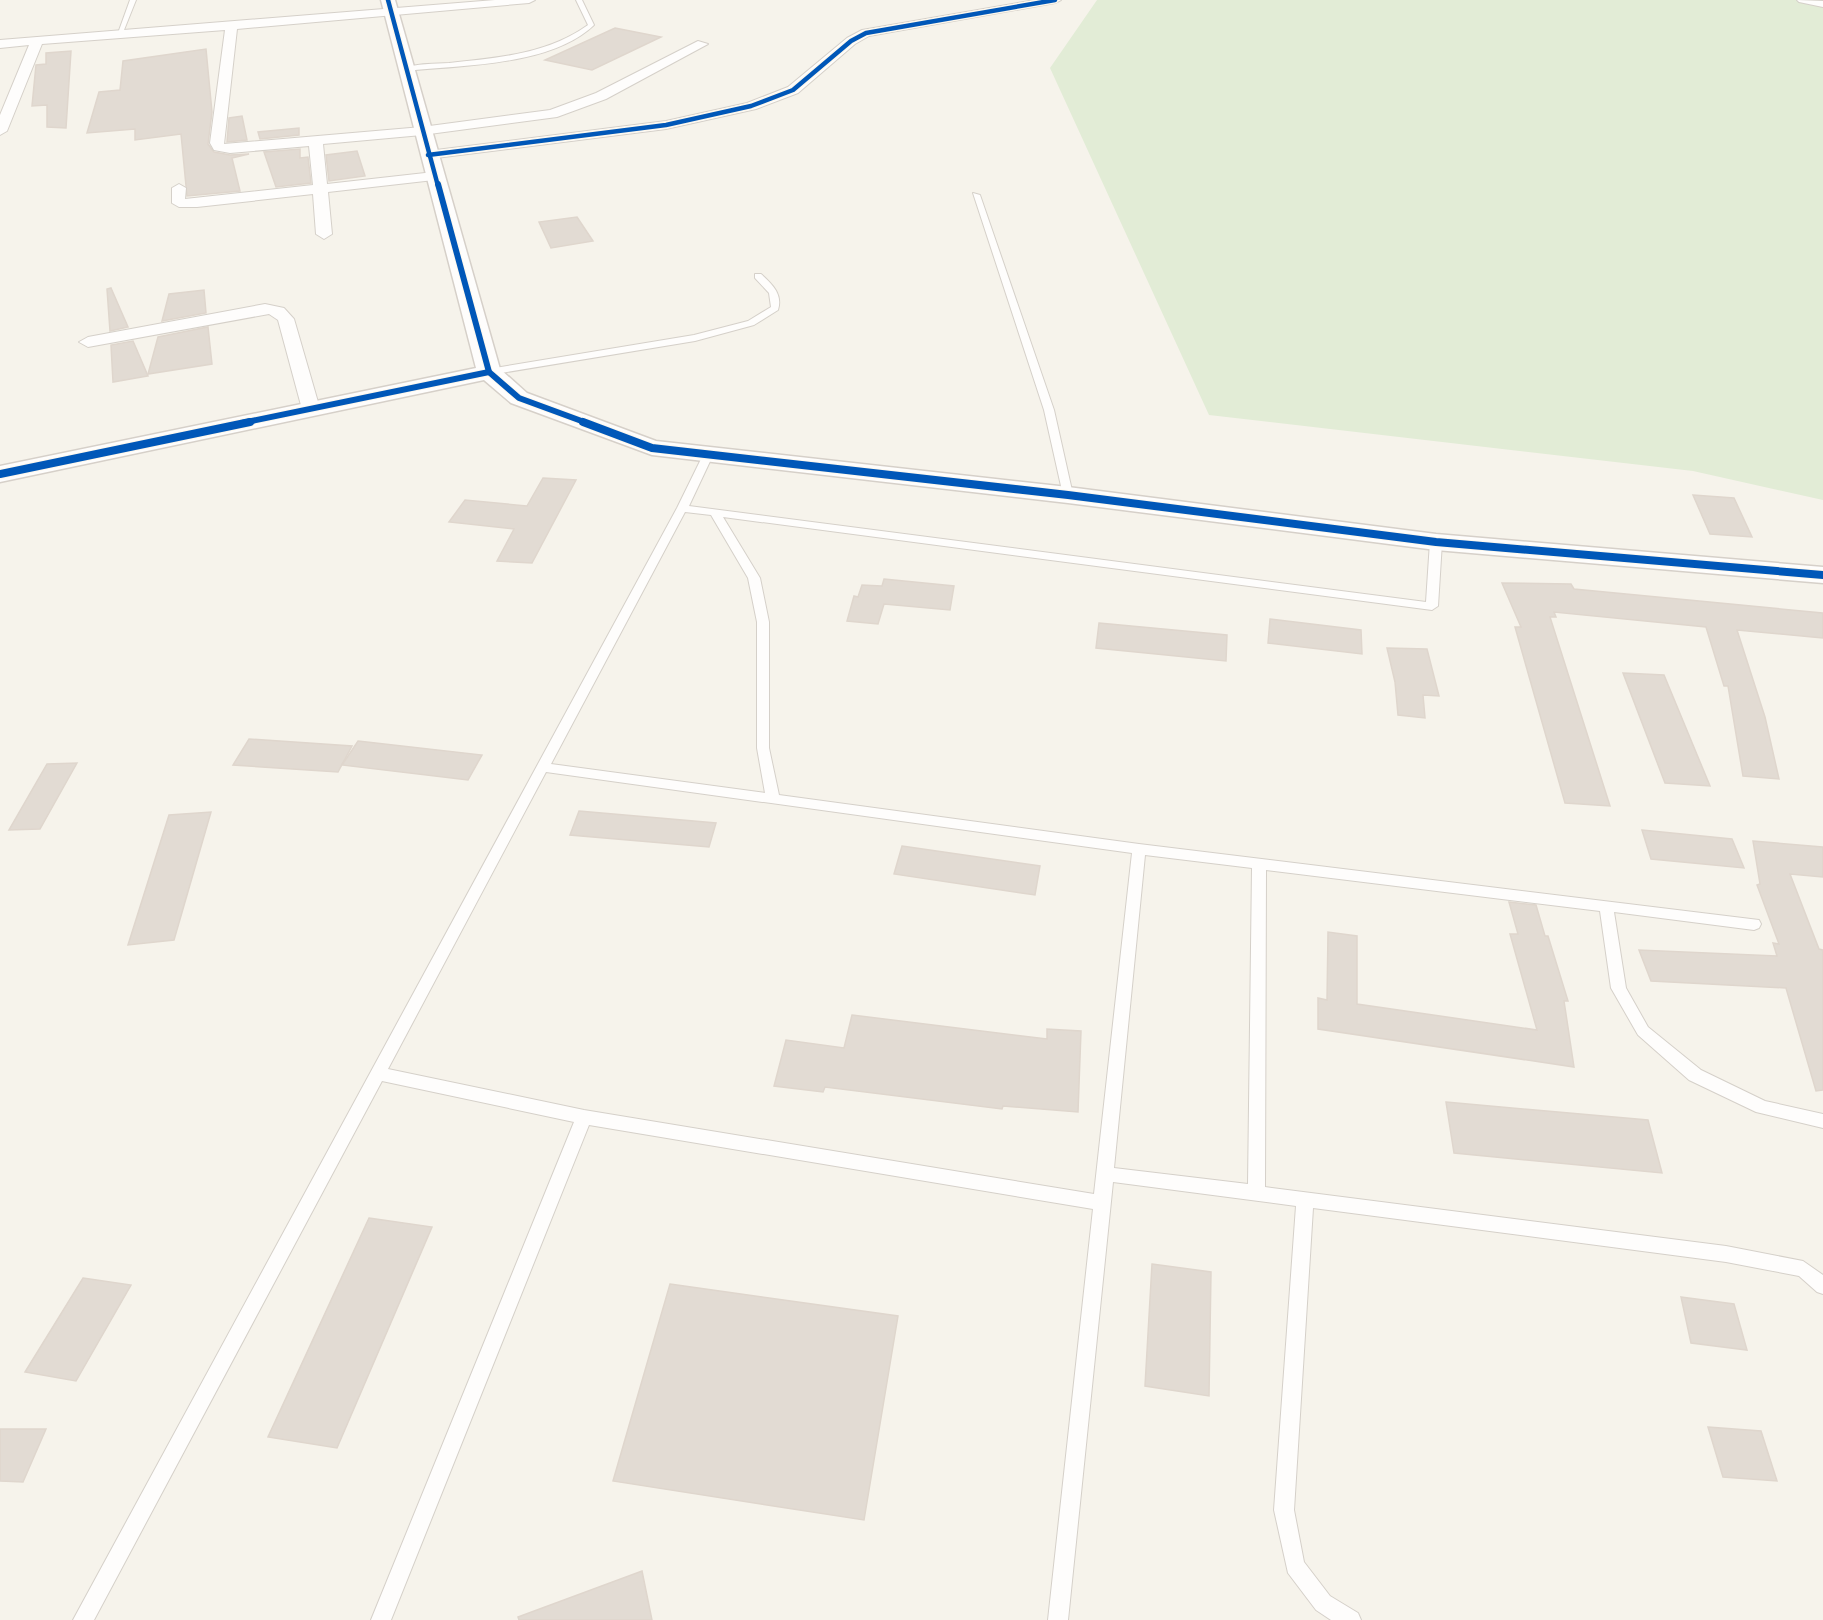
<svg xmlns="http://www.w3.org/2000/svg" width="1823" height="1620" font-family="Overpass,sans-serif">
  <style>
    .green { fill: #e2ecd6 }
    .building { fill: #e2dbd3; stroke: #dfd6cd; stroke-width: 1.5 }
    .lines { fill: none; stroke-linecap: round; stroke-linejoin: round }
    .lane-casing { stroke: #d5d0c9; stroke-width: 2 }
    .street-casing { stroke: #d5d0c9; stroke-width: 2 }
    .secondary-casing { stroke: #d6d0c9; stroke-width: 3 }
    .lane { fill: #fefdfc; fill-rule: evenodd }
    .street { fill: #fefdfc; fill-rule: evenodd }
    .secondary { fill: #fefdfc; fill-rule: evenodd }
    .cycleway-far2-casing { stroke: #fef8ec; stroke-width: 7 }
    .cycleway-far1-casing { stroke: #fef8ec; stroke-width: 8 }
    .cycleway-casing { stroke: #fef8ec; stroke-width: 10 }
    .cycleway-far2 { stroke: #0057b8; stroke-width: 4.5 }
    .cycleway-far1 { stroke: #0057b8; stroke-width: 6 }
    .cycleway { stroke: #0057b8; stroke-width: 8 }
  </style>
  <rect width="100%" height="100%" fill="#f6f3eb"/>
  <path class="green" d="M1097,0H1823V500L1693,471L1209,415L1050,68Z"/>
  <g class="building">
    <path d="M615,28L661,37L592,70L545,60Z"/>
    <path d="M206,49L212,112L208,144L214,152L230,155L249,154L232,158L240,191L187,196L181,134L135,140V129L87,133L99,92L120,90L123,61Z"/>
    <path d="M71,51L66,128L47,127V105L32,106L36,65L46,64V53Z"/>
    <path d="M242,116L247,140L227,142L229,118Z"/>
    <path d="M299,128V135L260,139L258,132Z"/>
    <path d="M300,149V158L308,157L311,183L276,187L264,152Z"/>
    <path d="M357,151L365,176L329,181L326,155Z"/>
    <path d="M577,217L593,241L551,248L539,222Z"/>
    <path d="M111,288L128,327L110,331L107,289Z"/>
    <path d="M204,290L206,313L162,321L169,294Z"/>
    <path d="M208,327L212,364L148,374L158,337Z"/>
    <path d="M133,341L148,376L113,382L111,345Z"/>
    <path d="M543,478L576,480L532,563L497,561L514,529L449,522L465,500L527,506Z"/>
    <path d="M1693,495L1734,498L1752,537L1710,534Z"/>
    <path d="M884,579L954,586L950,610L884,604L878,624L847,621L854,596L858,597L862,585L882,586Z"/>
    <path d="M1502,583L1571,584L1574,589L1823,613V638L1737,630L1765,717L1779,779L1743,776L1728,686H1724L1706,627L1554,612L1556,617H1550L1610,806L1565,803L1515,627H1521Z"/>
    <path d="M1270,619L1361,630L1362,654L1268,643Z"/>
    <path d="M1099,623L1227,635L1226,661L1096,648Z"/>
    <path d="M1387,648L1427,649L1439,696L1423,695L1425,718L1398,715L1395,682Z"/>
    <path d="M1623,673L1664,675L1710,786L1665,783Z"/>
    <path d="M249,739L352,746L338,772L233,765Z"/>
    <path d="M358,741L482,755L468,780L342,765Z"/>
    <path d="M77,763L40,829L9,830L47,764Z"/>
    <path d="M579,811L716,823L709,847L570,835Z"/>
    <path d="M211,812L174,940L128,945L169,815Z"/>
    <path d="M1642,830L1732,839L1744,868L1651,859Z"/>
    <path d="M1753,841L1823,847V877L1790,874L1819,949L1823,950V1090L1816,1091L1786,988L1651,981L1639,950L1777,956L1773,943L1779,944L1757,885L1760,884Z"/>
    <path d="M902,846L1040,866L1035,895L894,874Z"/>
    <path d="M1509,902L1536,905L1545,936H1548L1568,1001H1564L1574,1067L1318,1029V998L1327,1000L1328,932L1357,936V1004L1537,1030L1510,934H1518Z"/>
    <path d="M852,1015L1047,1039V1029L1081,1031L1078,1112L1003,1106L1002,1109L825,1087L823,1092L774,1086L786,1040L844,1048Z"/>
    <path d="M1446,1102L1648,1120L1662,1173L1454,1153Z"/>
    <path d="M369,1218L432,1227L337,1448L268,1437Z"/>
    <path d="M1152,1264L1211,1272L1209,1396L1145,1386Z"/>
    <path d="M83,1278L131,1285L76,1381L25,1372Z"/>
    <path d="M670,1284L898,1316L864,1520L613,1481Z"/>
    <path d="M1681,1297L1734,1304L1747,1350L1691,1343Z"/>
    <path d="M1708,1427L1761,1431L1777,1481L1723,1477Z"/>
    <path d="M0,1429H46L23,1482L0,1481Z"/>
    <path d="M642,1571L652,1620H519L518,1617Z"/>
  </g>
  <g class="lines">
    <defs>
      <g id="lane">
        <path d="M130,0H136L122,35L117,36Z"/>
        <path d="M576,0H582L594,25C551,66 463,65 406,71L403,69C415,63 435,64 449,63C497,58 548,54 588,25Z"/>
        <path d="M973,193L980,195L1054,410L1073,495L1072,497H1064L1063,495L1044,410Z"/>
        <path d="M755,274H761C772,284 783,294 778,310L754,325L695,341L489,375L484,372L489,369L694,335L748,321L771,307L769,293L755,278Z"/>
        <path d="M708,452L713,455L689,506L1426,602L1430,542L1432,540H1440L1442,542L1438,606L1432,610L723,517L760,578L769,622V748L779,795L1139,844L1759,920L1761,924L1759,928L1754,930L1614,912L1626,988L1648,1027L1701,1070L1765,1101L1823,1114V1128L1756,1112L1689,1080L1638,1035L1611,988L1600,911L1266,870L1265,1187L1726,1246L1803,1261L1823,1275V1294L1817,1292L1799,1276L1726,1262L1313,1208L1294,1510L1304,1562L1330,1596L1358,1613L1361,1620H1331L1316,1610L1288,1573L1274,1510L1296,1206L1113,1182L1068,1620H1048L1093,1209L589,1125L391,1620H371L574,1122L382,1081L94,1620H73L677,508L703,455ZM685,512L711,515L748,578L757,622V748L765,793L551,764ZM546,772L1132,853L1094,1194L584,1110L388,1069ZM1145,855L1252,868L1248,1184L1114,1168Z"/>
      </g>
      <g id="street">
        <path d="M495,0H535L529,3L237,29L224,144L422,127L550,110L596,93L698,41L708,44L606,99L557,117L422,135L323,144L327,184L434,172L441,176L434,180L328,192L332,234L324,239L316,234L313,194L197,207H179L172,203V188L179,184L186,188L185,199L313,185L309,146L230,153L214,150L210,143L225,30L42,44L7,131L0,135V115L29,45L0,48V40Z"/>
        <path d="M1035,0H1061L1055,3L869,36L855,44L798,93L756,109L666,129L428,159L421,155L428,151L666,121L747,103L788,87L847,38L862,30Z"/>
        <path d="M1797,0L1823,1V7L1799,2Z"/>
        <path d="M265,304L284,308L294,319L320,409L318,413H304L302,409L278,320L269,314L88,347L79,342L88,337Z"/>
      </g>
      <path id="secondary" d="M381,0H395L500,369L527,393L656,441L1068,487L1436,534L1823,567V583L1436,550L1068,503L652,455L511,403L484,380L0,482V466L476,368Z"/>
    </defs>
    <use href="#lane" class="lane-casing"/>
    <use href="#street" class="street-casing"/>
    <use href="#secondary" class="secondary-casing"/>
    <use href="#lane" class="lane"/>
    <use href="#street" class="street"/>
    <use href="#secondary" class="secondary"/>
    <defs>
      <g id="cycleway-far2">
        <path d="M388,0L438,186"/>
        <path d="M428,155L666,125L751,106L793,90L851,41L866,33L1055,0"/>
      </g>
      <g id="cycleway-far1">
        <path d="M438,184L489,372L519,398L587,423"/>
        <path d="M242,423L489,372"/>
      </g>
      <g id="cycleway">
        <path d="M583,422L652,448L1068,495L1436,542L1823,575"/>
        <path d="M0,474L250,422"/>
      </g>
    </defs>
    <use href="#cycleway-far2" class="cycleway-far2-casing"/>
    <use href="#cycleway-far1" class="cycleway-far1-casing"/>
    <use href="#cycleway" class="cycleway-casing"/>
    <use href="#cycleway-far2" class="cycleway-far2"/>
    <use href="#cycleway-far1" class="cycleway-far1"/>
    <use href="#cycleway" class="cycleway"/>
  </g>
</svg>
